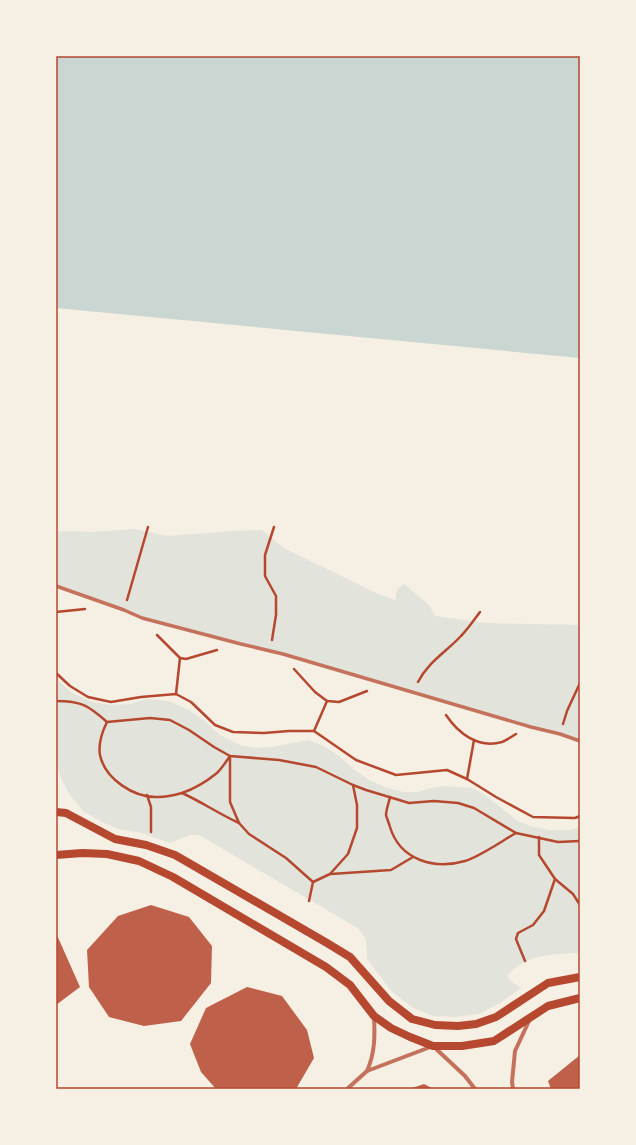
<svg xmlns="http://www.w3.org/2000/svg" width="636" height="1145" font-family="'Alegreya Sans',sans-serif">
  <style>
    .green { fill: #e2e4dc }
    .water { fill: #c9d6d2 }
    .building { fill: #bf614a }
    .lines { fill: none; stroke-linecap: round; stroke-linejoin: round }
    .path { stroke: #b5482f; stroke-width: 2.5 }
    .pedestrian { stroke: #c5725c; stroke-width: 3.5 }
    .minor { stroke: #c5725c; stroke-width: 4 }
    .secondary { stroke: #b5482f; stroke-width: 8 }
    .neatline { fill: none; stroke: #b5482f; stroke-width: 1.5 }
  </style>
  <rect width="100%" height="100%" fill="#f6efe4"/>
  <g class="green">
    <path d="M134,529L168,536L230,531L262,530L284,548L376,593L395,600L397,589L404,584L429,605L435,616L487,623L580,625V741L283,654L142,618L56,586V531L94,532Z"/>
    <path d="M56,678L72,693L92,702L111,705L130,704L147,699L169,701L189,710L205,721L220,735L240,745L255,748L272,747L308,740L324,746L339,756L356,771L371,781L387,788L404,792H418L431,788L445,786L473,788L486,796L518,821L530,826L549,830H569L580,827V953C554,954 525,954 507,976L512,982L521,988L500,1003L479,1014L455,1017L433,1016L413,1008L392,992L367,959L366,939L359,929L199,835H190L170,843L142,833L118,829L100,821L83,811L69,794L60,776L56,763Z"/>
  </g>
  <path class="water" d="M56,56H580V358L56,308Z"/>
  <g class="building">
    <path d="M151,905L189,917L212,946L211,983L181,1021L144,1026L109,1017L89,987L87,950L118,916Z"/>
    <path d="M56,933L80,987L56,1005Z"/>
    <path d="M247,987L282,996L307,1030L314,1058L296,1089H216L201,1072L190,1044L206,1008Z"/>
    <path d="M580,1055V1089H551L548,1081Z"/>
    <path d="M424,1084L434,1089H409Z"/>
  </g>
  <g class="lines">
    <g class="path">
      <path d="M127,600L148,527"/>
      <path d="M56,612L85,609"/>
      <path d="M157,635L180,658L186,659L217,650"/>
      <path d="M272,640L276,615V596L265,576V555L274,527"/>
      <path d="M294,669L315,692L327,701L339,702L367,691"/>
      <path d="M56,673L70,686L88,697L111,702L141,697L176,694L191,702L215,725L233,732L264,733L289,731H314L356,760L396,775L447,770L467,779L496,797L533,817L575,818L580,816"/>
      <path d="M418,682C428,662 446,652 461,636C468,629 474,620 480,612"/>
      <path d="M176,694L180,658"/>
      <path d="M56,701C81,701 88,705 107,722L150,718L170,720L189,730L214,747L230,756L279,760L316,767L353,785L366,790L409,803L434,801L458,803L474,808L516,833L558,842L580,841"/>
      <path d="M446,715C458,733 478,749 502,742C507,740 511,737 516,734"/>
      <path d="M107,722C102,732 98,743 100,755C105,779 134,798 158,797C165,797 175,795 182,793C194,789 207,781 217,773C222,768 226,762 230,756"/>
      <path d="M563,724L567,711L580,683"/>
      <path d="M314,731L327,701"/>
      <path d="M230,756V802L239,823L249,834L286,858L313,882L330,874L348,854L357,828V805L353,785"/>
      <path d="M467,779L474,740"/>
      <path d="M182,793C202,802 219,814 239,823"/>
      <path d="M147,795L151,807V832"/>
      <path d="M390,797C389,802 386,810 386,815C387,819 389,823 390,827C400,860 434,870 465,861C479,857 502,841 516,833"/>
      <path d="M539,837V855L555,879L573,894L580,905"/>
      <path d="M331,874L391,870L413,857"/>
      <path d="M309,901L313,882"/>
      <path d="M525,961L516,939L518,933L533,925L544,911L555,879"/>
    </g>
    <path class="pedestrian" d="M56,586L124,610L142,618L241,644L283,654L531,727L560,734L580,741"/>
    <g class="minor">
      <path d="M367,1071C375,1053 375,1036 374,1017"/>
      <path d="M347,1089L367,1071L433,1046L465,1076L475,1089"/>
      <path d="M513,1089L512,1082L515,1051L529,1021"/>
    </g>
    <g class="secondary">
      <path d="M56,812L66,813L115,839L146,845L175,855L327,943L350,957L389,1001L412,1019L435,1025L458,1026L476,1024L496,1017L548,983L580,977"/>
      <path d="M56,855L82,853L107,854L139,861L173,877L326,967L350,985L374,1016L391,1028L410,1037L433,1046H462L494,1041L548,1006L580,998"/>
    </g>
  </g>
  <rect width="636" height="1145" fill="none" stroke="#f6efe4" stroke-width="114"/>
  <rect x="57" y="57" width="522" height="1031" class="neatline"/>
</svg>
